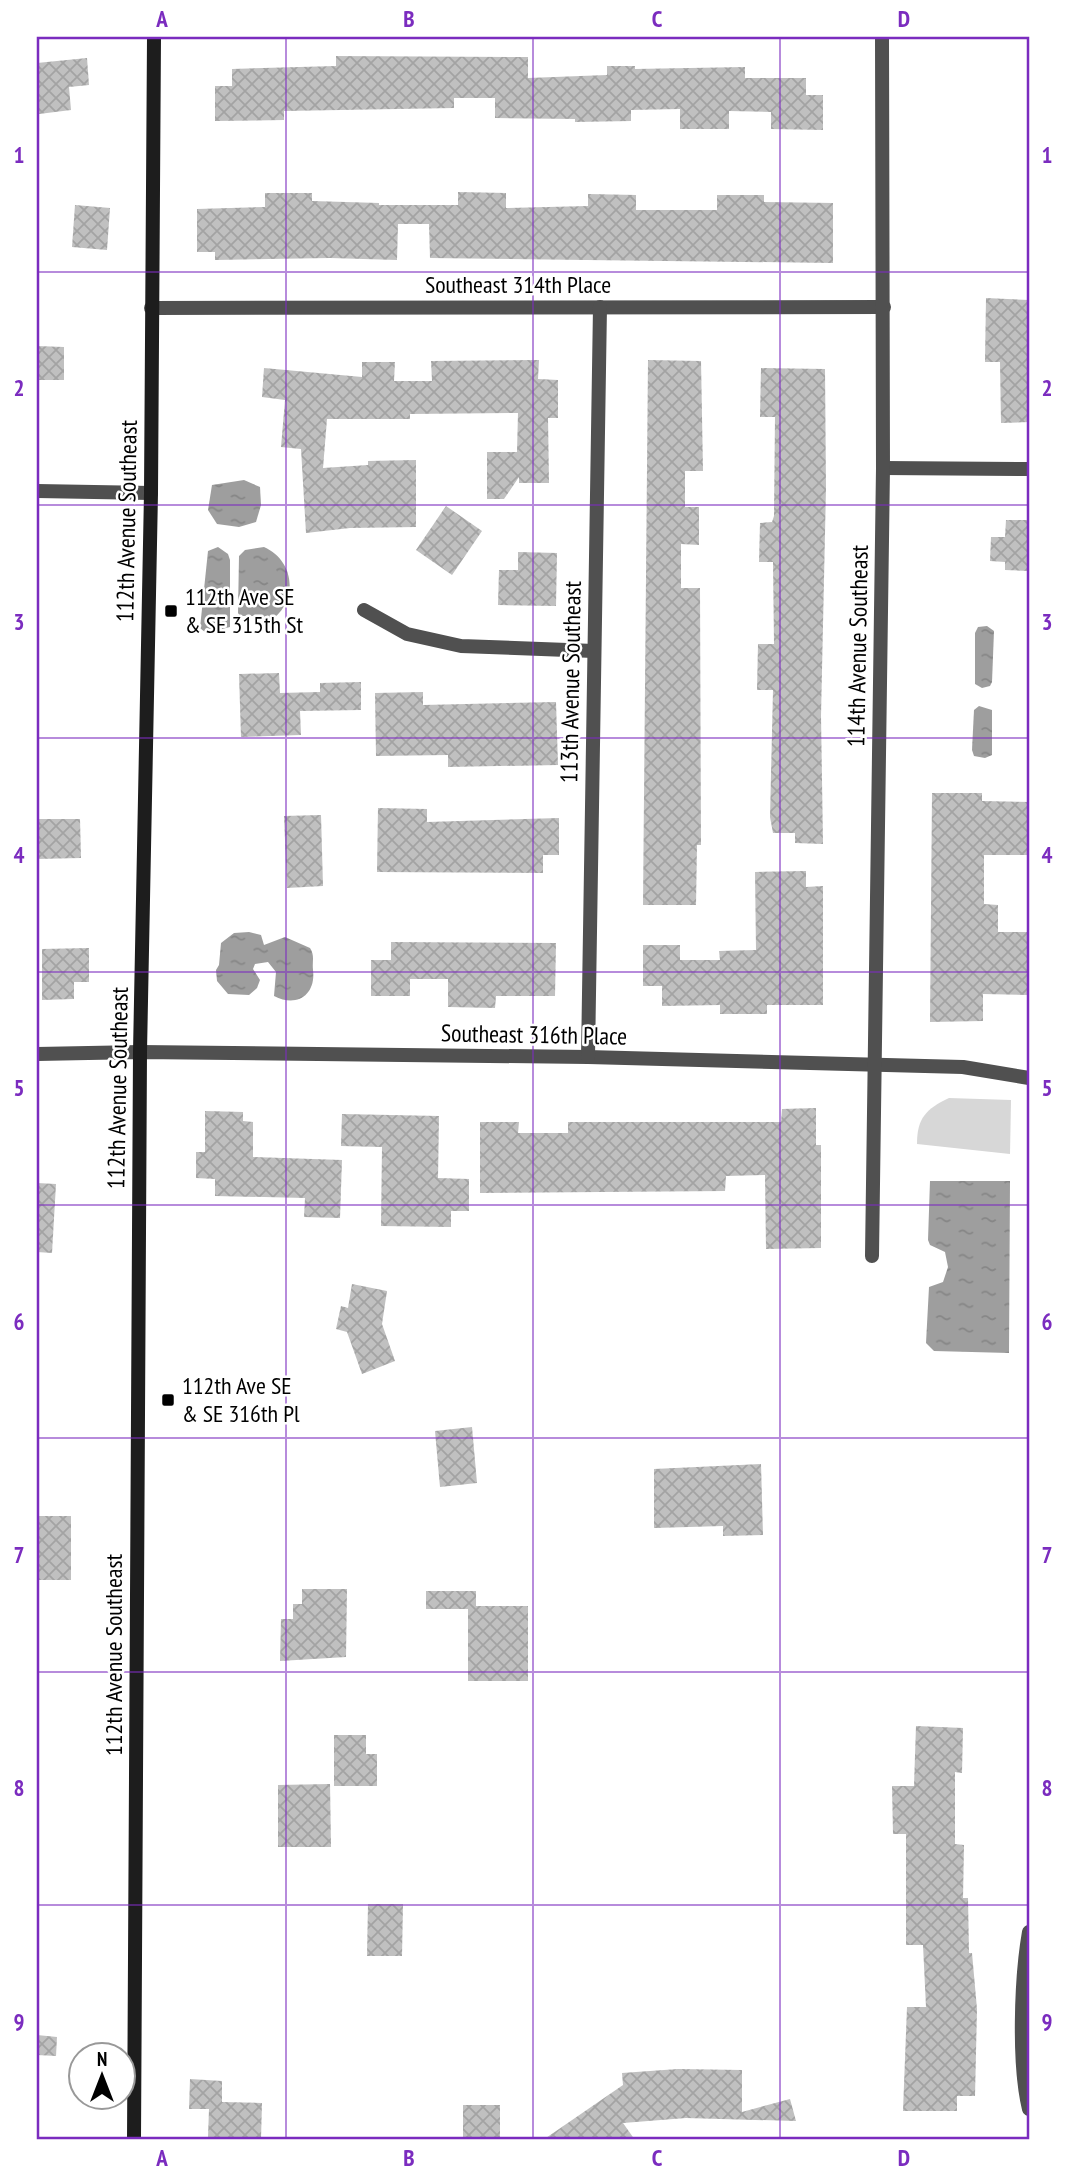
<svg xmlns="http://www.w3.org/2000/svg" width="1066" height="2177" font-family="'PT Sans Narrow',sans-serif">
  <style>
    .park { fill: #d7d7d7 }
    .water { fill: url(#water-ripples) }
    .building { fill: url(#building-cross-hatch) }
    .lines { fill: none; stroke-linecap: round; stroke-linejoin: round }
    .street { stroke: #505050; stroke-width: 14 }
    .secondary { stroke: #1d1d1d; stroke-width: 14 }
    .grid { fill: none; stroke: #7b2cbf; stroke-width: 2; stroke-opacity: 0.55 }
    .poi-dot { fill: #000; stroke: #fff; stroke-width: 2.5 }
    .labels { text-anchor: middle; stroke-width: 5; stroke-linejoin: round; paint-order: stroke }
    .street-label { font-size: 24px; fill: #000; stroke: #fff }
    .poi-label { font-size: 24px; fill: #000; stroke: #fff; text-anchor: start }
    .neatline { fill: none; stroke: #7b2cbf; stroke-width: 2.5 }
    .grid-label { font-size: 23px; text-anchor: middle; font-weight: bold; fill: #7b2cbf }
  </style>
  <defs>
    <pattern id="water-ripples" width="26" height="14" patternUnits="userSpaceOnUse" patternTransform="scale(1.75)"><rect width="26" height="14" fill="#9e9e9e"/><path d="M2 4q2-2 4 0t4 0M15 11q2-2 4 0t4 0" fill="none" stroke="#868686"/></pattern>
    <pattern id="building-cross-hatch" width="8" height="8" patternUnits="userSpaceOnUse" patternTransform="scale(1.75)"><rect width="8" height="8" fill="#c0c0c0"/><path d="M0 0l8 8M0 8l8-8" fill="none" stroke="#a3a3a3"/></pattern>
  </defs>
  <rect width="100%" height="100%" fill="#fff"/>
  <path class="park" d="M949,1098L1011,1100L1010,1154L917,1144C917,1118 926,1109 949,1098Z"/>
  <g class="water">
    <path d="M244,480L260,487L261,505L256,522L239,527L217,524L208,510L212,485Z"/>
    <path d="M218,547L228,554L230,560V627L206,633L200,628L208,551Z"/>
    <path d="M264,547C296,561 299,604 268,622H263L259,616H240L238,613L239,556L245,550Z"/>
    <path d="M987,626L994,631L992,682L990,686L982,688L975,684V633L978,627Z"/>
    <path d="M979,706L992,710V755L985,758L974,756L972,750L974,710Z"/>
    <path d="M249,932L261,935L264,945L285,937L310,948C315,956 312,961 313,970C316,995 297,1008 274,996L276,972L268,962L255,964L253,969L260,980L257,988L249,995L228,994L217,981L216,970L219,965L221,943L234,933Z"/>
    <path d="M930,1181H1010L1009,1353L934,1351L926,1343L929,1287L943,1282L948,1267L945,1252L930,1245L928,1240Z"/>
  </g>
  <g class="building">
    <path d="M336,56L528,57V78L607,75V66H635V69L745,67V78H806V95H823V130L771,129V112L729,111V129H680V109L631,110V121L575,122V119L495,118V98H454V108L284,111V120L215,121V86H232V69L336,66Z"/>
    <path d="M87,58L89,85L69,87L71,110L39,114L37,63Z"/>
    <path d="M458,192L506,193V208L588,206V194L636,195V210H717V195H764V202L833,203V263L430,258L429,224H398L397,260L330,258L215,260V252H197V209L265,207V193H312V201L379,203V205H458Z"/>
    <path d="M75,205L110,208L107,250L72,247Z"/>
    <path d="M986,298L1029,300V422L1001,423L1000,362H985Z"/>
    <path d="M37,346L64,347V380H37Z"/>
    <path d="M539,360L538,379L558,380V418H548L549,483H519V477L504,499H487V452H517L518,413L410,414V419H327L323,468L368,465V461L416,460V527L350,528L306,533L301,449L281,447L285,400L262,397L264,368L362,377V362H395L394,381H432L431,361Z"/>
    <path d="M648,360L701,361L703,471H685V507H699V545L681,544V588H700L701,845H697L696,905H643Z"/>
    <path d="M761,368L825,369L826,488L821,716L823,844L795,843V833H773L770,817L773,690H757L758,644H774L773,562H759L760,523L772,522L774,516L775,417H760Z"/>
    <path d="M446,506L482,531L452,575L416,550Z"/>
    <path d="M1006,520H1029V571L1005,570V562L990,561L991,537H1005Z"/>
    <path d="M518,552L557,553L556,606L498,605L499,570H518Z"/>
    <path d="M279,673L280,693L320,692V683L361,682V710L300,711L301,735L241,737L239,674Z"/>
    <path d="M423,692V705L556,702L558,765L448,767V755L376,756L375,693Z"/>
    <path d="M932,793H982V801L1029,802V855H984V904L998,905V932H1029V995L983,994V1021L930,1022Z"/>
    <path d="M378,808L427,809V822L559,818V855H543V873L377,872Z"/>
    <path d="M321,815L323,886L287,888L284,816Z"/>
    <path d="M37,819H80L81,858L37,859Z"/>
    <path d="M806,871V887L823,886V1005H767V1014H720V1005L662,1006V986H643V945H680V960H720L719,951L756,950L755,872Z"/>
    <path d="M391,942L556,943L555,996H496L495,1008L448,1007V979H410V996H371V960H391Z"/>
    <path d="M89,948V982H74V999L42,1000V949Z"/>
    <path d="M816,1108V1145H821V1248L766,1249L765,1175L726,1176L725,1191L480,1193V1122H519L518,1133H568V1122H781L782,1109Z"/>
    <path d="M205,1111L243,1112V1121L253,1122V1157L342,1160L340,1218L304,1217L305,1198L215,1196V1179L196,1178V1152H205Z"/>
    <path d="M342,1114L439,1116L438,1178L469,1179V1211H451V1227L381,1226L382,1147L341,1146Z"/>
    <path d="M37,1183L56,1184L52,1253L37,1252Z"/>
    <path d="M352,1284L387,1291L382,1324L395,1361L362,1374L347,1332L336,1329L341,1306L348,1308Z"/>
    <path d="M472,1427L477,1483L440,1487L435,1431Z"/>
    <path d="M761,1464L763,1535L723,1536V1526L654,1528V1469Z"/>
    <rect x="37" y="1516" width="34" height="64"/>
    <path d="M302,1589H347L346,1657L280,1661L281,1619H293V1604H302Z"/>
    <path d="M426,1591H476V1606H528V1681H468V1609H426Z"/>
    <path d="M916,1726L963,1728L962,1773L955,1772V1844L964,1845L963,1898H968L969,1953H972L977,2009L975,2096H957V2111H903L907,2007H926L923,1945H906V1834H893L892,1786H914Z"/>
    <path d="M334,1735H366V1754H377V1786H334Z"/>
    <path d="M330,1784L331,1847H278V1785Z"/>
    <path d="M368,1904H403L402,1956H367Z"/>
    <path d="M37,2035L57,2037L56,2056L37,2055Z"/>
    <path d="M678,2069L742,2070V2112L790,2099L796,2121L686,2118L623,2123L635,2140H543L623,2085L622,2073Z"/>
    <path d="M190,2079L222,2081V2102L262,2103L261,2139L208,2137L209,2109H189Z"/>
    <rect x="463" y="2105" width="37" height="35"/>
  </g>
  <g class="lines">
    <g class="street">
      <path d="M151,308L884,307"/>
      <path d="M883,468L1029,469"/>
      <path d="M37,491L151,493"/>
      <path d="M364,610L407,634L461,646L594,651"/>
      <path d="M37,1054L140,1052L588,1057L963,1067L1029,1078"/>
      <path d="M588,1057L600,307"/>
      <path d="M872,1256L883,468L882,37"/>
      <path d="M1029,1932C1021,1978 1018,2064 1029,2109"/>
    </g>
    <path class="secondary" d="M134,2140L140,1052L151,493L154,37"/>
  </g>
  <path class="grid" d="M286,37V2140M533,37V2140M780,37V2140M37,272H1029M37,505H1029M37,738H1029M37,972H1029M37,1205H1029M37,1438H1029M37,1672H1029M37,1905H1029"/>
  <g class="poi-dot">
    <rect x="164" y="604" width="14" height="14" rx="3.5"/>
    <rect x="161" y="1393" width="14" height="14" rx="3.5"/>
  </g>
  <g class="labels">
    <g class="street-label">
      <text x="518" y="293">Southeast 314th Place</text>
      <text transform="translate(127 521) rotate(-89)" y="8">112th Avenue Southeast</text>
      <text transform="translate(858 646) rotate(-89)" y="8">114th Avenue Southeast</text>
      <text transform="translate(571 682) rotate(-89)" y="8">113th Avenue Southeast</text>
      <text transform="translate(534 1035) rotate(1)" y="8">Southeast 316th Place</text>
      <text transform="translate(118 1088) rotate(-89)" y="8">112th Avenue Southeast</text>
      <text transform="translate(114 1655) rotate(-90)" y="8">112th Avenue Southeast</text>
    </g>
    <g class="poi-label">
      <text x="185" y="605">112th Ave SE<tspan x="185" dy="28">&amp; SE 315th St</tspan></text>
      <text x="182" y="1394">112th Ave SE<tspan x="182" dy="28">&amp; SE 316th Pl</tspan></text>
    </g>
  </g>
  <rect width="1066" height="2177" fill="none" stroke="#ffffff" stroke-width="77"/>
  <g transform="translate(102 2076)"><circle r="33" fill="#ffffff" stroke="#999999" stroke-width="2"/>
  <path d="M0-5L12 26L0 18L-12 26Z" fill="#000000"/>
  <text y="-10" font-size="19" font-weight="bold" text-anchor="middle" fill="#000000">N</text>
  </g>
  <rect x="38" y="38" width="990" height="2100" class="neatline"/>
  <g class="grid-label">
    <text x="162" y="27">A</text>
    <text x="409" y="27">B</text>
    <text x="657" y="27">C</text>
    <text x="904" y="27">D</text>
    <text x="19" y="163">1</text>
    <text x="1047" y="163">1</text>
    <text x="19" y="396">2</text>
    <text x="1047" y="396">2</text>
    <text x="19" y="630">3</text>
    <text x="1047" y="630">3</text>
    <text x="19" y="863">4</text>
    <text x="1047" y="863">4</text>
    <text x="19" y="1096">5</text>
    <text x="1047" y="1096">5</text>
    <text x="19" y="1330">6</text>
    <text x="1047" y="1330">6</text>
    <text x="19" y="1563">7</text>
    <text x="1047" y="1563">7</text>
    <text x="19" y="1796">8</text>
    <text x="1047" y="1796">8</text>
    <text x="19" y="2030">9</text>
    <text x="1047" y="2030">9</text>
    <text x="162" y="2166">A</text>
    <text x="409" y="2166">B</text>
    <text x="657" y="2166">C</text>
    <text x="904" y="2166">D</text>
  </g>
</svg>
